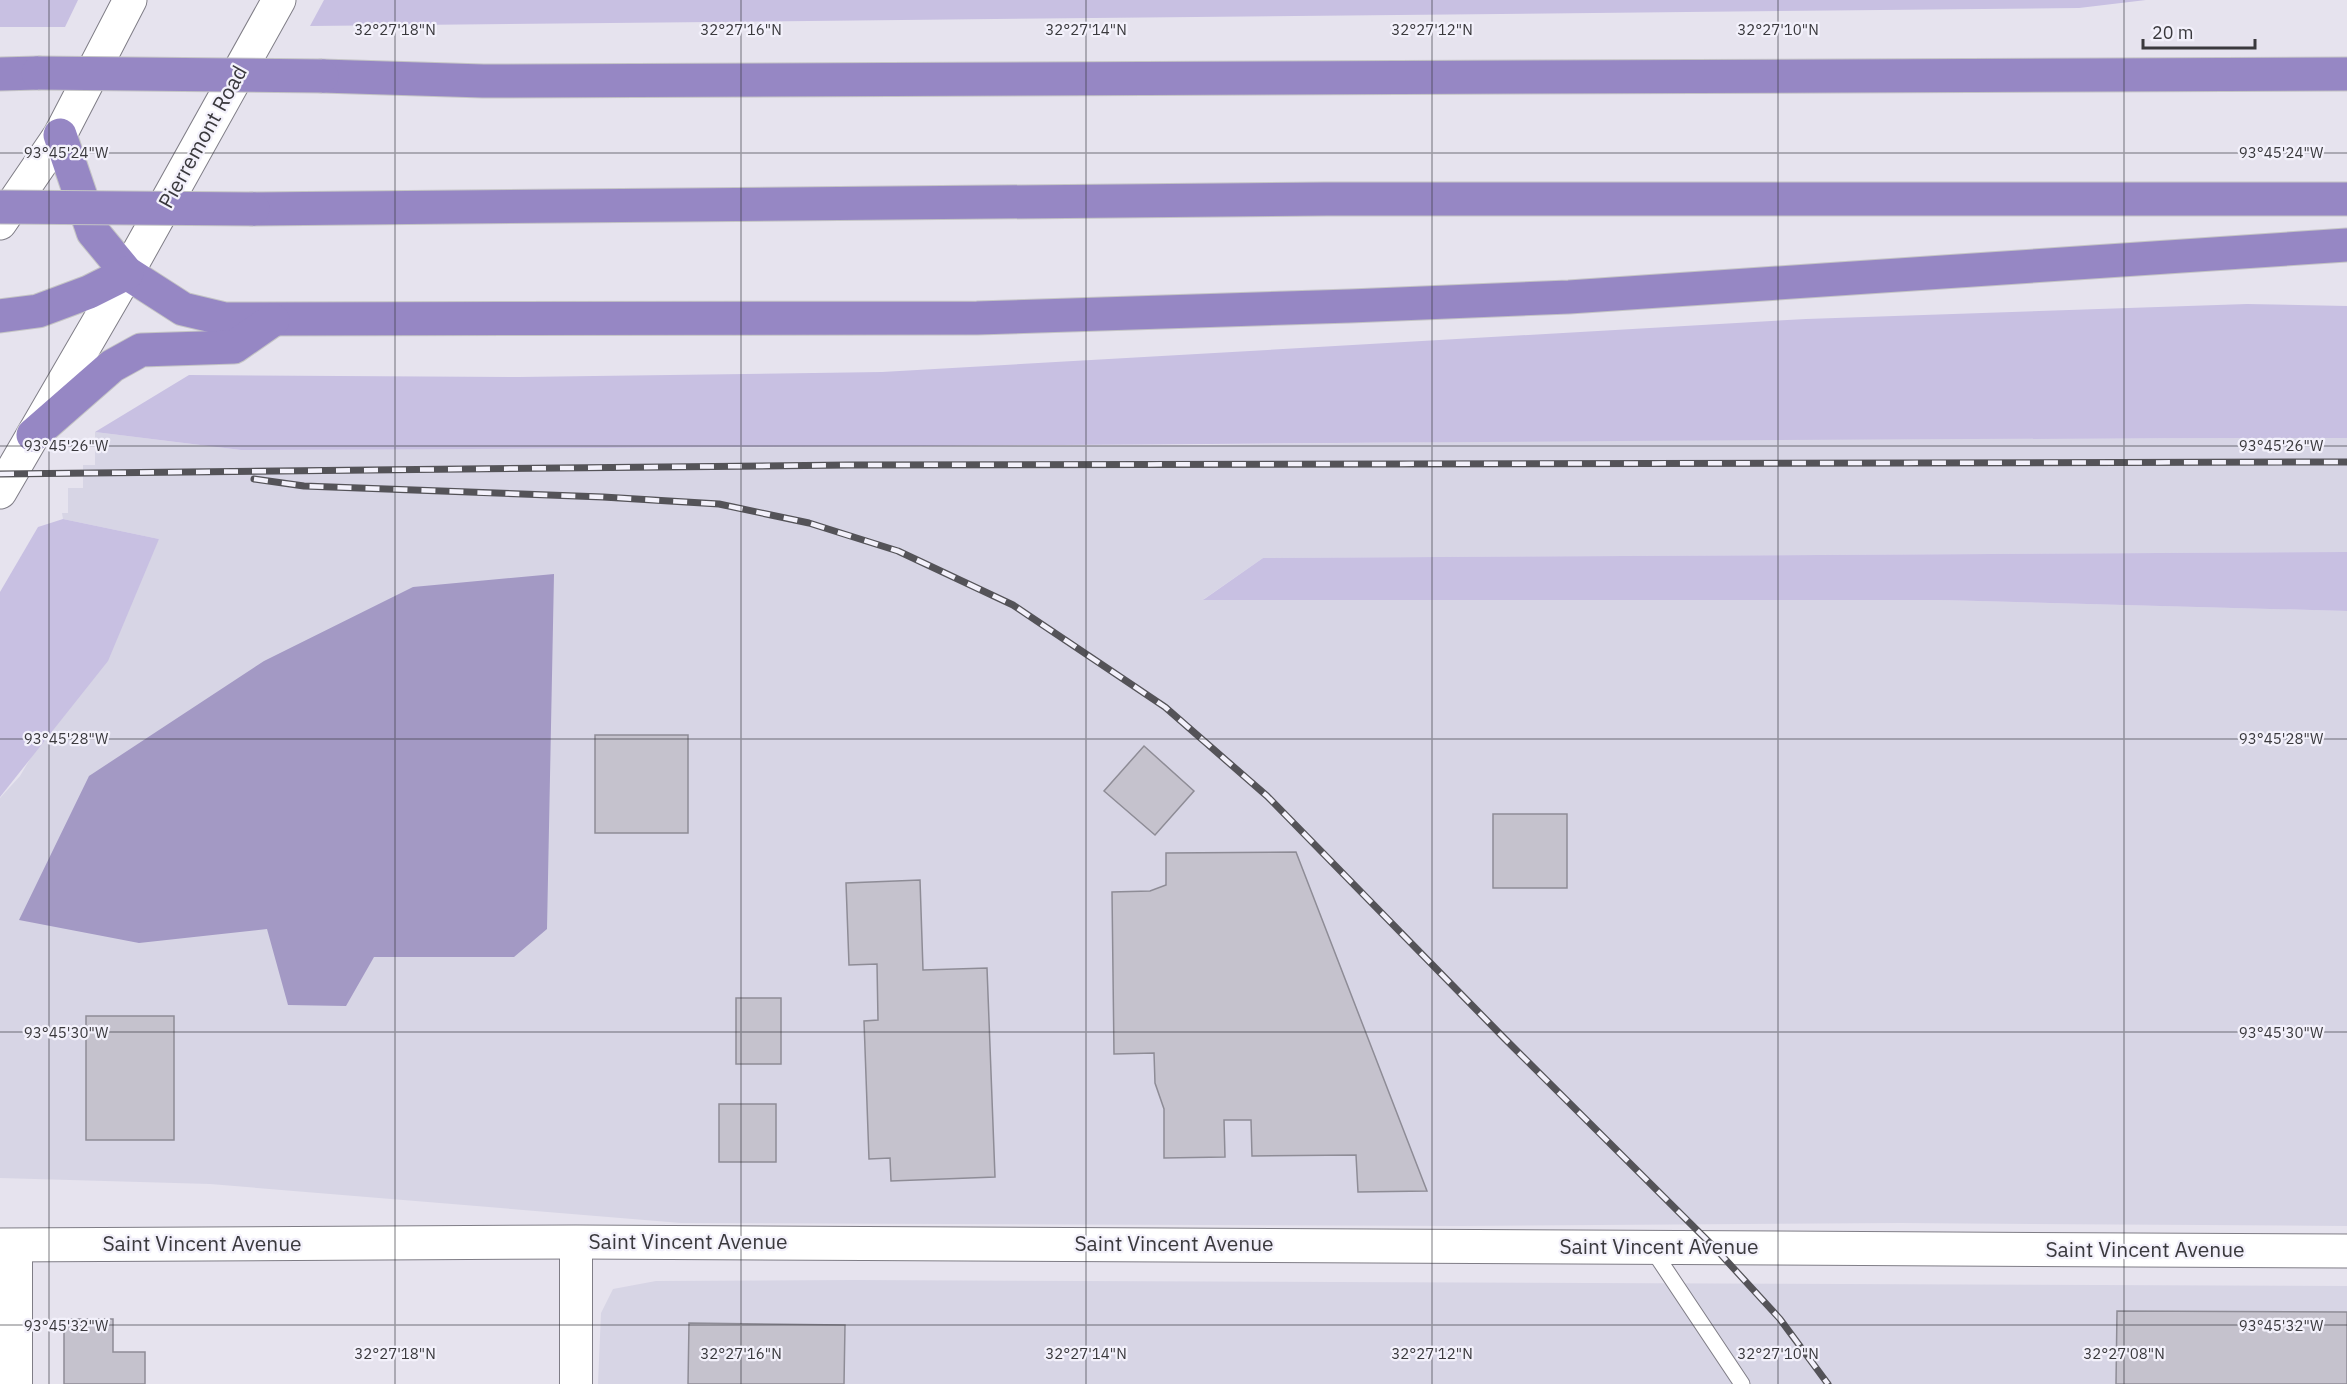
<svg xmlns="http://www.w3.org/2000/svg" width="2347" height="1384" font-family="'IBM Plex Sans',sans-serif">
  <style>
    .built { fill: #d7d5e5 }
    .green { fill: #c8c0e2 }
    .forest { fill: #a399c4 }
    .building { fill: #c5c2cd; stroke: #8e8c96; stroke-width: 1.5 }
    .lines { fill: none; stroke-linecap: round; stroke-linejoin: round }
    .service-casing { stroke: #7f7d86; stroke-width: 17 }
    .minor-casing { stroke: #7f7d86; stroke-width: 34 }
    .tertiary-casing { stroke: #7f7d86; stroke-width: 35 }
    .secondary-casing { stroke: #7f7d86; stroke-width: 35 }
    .motorway-casing { stroke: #c4c4c5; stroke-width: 35 }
    .service { stroke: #fff; stroke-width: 15 }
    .minor { stroke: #fff; stroke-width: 32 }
    .tertiary { stroke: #fff; stroke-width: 33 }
    .secondary { stroke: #fff; stroke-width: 33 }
    .motorway { stroke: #9687c4; stroke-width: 33 }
    .rail-casing { stroke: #545358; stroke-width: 7 }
    .rail { stroke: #f3f1fb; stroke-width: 4.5; stroke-dasharray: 14; stroke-linecap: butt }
    .motorway-bridge-casing { stroke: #c4c4c5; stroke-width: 35; stroke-linecap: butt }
    .motorway-bridge { stroke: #9687c4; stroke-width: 33 }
    .ticks { fill: none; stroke: #3a393d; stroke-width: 1.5; stroke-opacity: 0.45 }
    .labels { text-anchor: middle; stroke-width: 4.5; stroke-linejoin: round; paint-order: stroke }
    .street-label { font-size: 21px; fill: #3a393d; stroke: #f3f1fb }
    .ticks-label { font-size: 15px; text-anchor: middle; fill: #3a393d; stroke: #f3f1fb; stroke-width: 4.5; stroke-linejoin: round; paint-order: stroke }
  </style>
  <rect width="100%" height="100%" fill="#e6e3ee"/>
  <g class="built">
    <path d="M95,432L241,450L1199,445L1676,439L2347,438V552L1263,558L1204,599L1941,600L2347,611V1226L1900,1223L1460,1226L681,1223L210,1184L0,1178V798L20,776L159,539L63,519L62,513H68V488H83V465H95Z"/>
    <path d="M854,1280L2347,1286V1384H598L601,1313L613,1289L656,1281Z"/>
  </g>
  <g class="green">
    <path d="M0,0H78L65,27H0Z"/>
    <path d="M324,0H2146L2079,8L310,26Z"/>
    <path d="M2247,304L2347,306V438C1645,439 943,447 241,450L95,432L189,375L519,377L882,372L1806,319Z"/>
    <path d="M63,519L159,539L108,661L0,797V592L38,527Z"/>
    <path d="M2347,552V611L1941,600H1203L1263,558Z"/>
  </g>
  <path class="forest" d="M554,574L547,929L514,957H374L346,1006L288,1005L267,929L139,943L19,920L89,776L264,661L413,587Z"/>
  <g class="building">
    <rect x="595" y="735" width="93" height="98"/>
    <path d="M1144,746L1194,791L1155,835L1104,791Z"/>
    <rect x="1493" y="814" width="74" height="74"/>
    <path d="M1296,852L1427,1191L1358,1192L1356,1155L1252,1156L1251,1120H1224L1225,1157L1164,1158V1109L1155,1083L1154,1053L1114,1054L1112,892L1150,891L1166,885V853Z"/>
    <path d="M920,880L923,970L987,968L995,1177L891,1181L890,1158L869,1159L864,1021L878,1020L877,964L849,965L846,883Z"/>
    <rect x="736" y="998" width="45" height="66"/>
    <rect x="86" y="1016" width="88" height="124"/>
    <rect x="719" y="1104" width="57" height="58"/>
    <path d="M2117,1311L2347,1312V1384H2116Z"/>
    <path d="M64,1319H113V1352H145V1384H64Z"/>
    <path d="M689,1323L845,1325L844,1384H688Z"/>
  </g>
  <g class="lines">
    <defs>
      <path id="service" d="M1652,1249L1742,1384"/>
      <g id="minor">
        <path d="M576,1242V1384"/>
        <path d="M16,1384V1245"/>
      </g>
      <path id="tertiary" d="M0,1245L576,1242L2347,1251"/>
      <g id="secondary">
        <path d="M0,223L60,135L130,0"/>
        <path d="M0,492L127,273L279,0"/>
      </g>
      <g id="motorway">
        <path d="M0,74L38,73"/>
        <path d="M322,76L483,81L2347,74"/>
        <path d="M60,135L93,232L127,273L183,309L225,319L977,318L1350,306L1569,297L2347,245"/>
        <path d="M253,209L1326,199H2347"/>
        <path d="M0,316L38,311L89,292L127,273"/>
        <path d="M33,435L112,366L141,350L234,347L273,320"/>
      </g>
    </defs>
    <use href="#service" class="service-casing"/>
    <use href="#minor" class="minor-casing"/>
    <use href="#tertiary" class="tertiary-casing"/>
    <use href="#secondary" class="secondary-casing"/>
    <use href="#motorway" class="motorway-casing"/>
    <use href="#service" class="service"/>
    <use href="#minor" class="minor"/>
    <use href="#tertiary" class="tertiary"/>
    <use href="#secondary" class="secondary"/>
    <use href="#motorway" class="motorway"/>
    <defs>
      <g id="rail">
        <path d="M0,474L848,465L2347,462"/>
        <path d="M254,479L304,486L603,497L719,504L809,523L898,551L1013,605L1165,707L1267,796L1505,1039L1714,1247L1780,1319L1828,1384"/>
      </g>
    </defs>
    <use href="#rail" class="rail-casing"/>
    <use href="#rail" class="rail"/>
    <defs>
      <g id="motorway-bridge">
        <path d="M38,73L322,76"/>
        <path d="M0,207L253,209"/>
      </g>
    </defs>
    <use href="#motorway-bridge" class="motorway-bridge-casing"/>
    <use href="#motorway-bridge" class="motorway-bridge"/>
  </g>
  <path class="ticks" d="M49,0V1384M395,0V1384M741,0V1384M1086,0V1384M1432,0V1384M1778,0V1384M2124,0V1384M0,153H2347M0,446H2347M0,739H2347M0,1032H2347M0,1325H2347"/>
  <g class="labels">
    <g class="street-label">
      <text transform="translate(203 137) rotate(-61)" y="7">Pierremont Road</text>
      <text x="688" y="1249">Saint Vincent Avenue</text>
      <text x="202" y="1251">Saint Vincent Avenue</text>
      <text x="1174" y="1251">Saint Vincent Avenue</text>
      <text x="1659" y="1254">Saint Vincent Avenue</text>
      <text x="2145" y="1257">Saint Vincent Avenue</text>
    </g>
  </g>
  <g class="ticks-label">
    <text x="395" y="35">32°27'18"N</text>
    <text x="741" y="35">32°27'16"N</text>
    <text x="1086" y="35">32°27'14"N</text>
    <text x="1432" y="35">32°27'12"N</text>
    <text x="1778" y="35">32°27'10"N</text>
    <text x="2281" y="158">93°45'24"W</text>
    <text x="66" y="158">93°45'24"W</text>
    <text x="2281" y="451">93°45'26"W</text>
    <text x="66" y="451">93°45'26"W</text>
    <text x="2281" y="744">93°45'28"W</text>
    <text x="66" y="744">93°45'28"W</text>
    <text x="2281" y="1038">93°45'30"W</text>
    <text x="66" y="1038">93°45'30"W</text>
    <text x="2281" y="1331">93°45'32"W</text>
    <text x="66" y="1331">93°45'32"W</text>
    <text x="395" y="1359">32°27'18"N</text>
    <text x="741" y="1359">32°27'16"N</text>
    <text x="1086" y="1359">32°27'14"N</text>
    <text x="1432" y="1359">32°27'12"N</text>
    <text x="1778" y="1359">32°27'10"N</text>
    <text x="2124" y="1359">32°27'08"N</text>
  </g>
  <path d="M2143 39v9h112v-9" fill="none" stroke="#3a393d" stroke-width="3"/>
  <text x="2152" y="39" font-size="18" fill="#3a393d" stroke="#f3f1fb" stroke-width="4.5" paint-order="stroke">20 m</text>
</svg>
